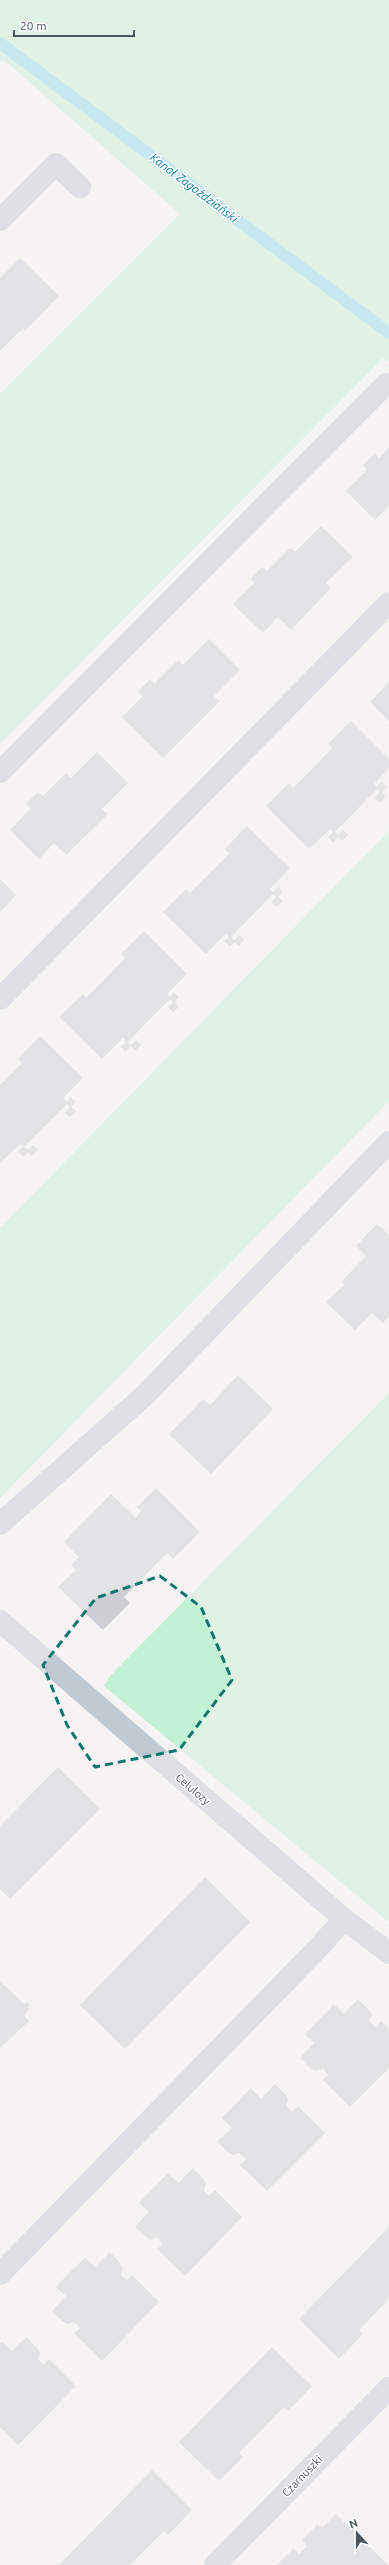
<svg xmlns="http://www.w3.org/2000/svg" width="389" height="2565" font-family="Ubuntu,sans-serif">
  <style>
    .green { fill: #c3f1d5 }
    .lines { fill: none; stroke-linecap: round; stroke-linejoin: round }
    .stream { stroke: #90daee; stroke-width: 12 }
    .building { fill: #cdcfd5 }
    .minor { stroke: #c1cad2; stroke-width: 22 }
    .marked { fill: none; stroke: #0f766e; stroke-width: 3; stroke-dasharray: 8 5; stroke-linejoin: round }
    .labels { text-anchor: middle; stroke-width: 3; stroke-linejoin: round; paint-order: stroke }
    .street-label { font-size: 11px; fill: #4a5661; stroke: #fff }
    .water-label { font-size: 12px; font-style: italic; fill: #0c7c9b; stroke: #fff }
  </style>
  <rect width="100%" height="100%" fill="#f5f3f3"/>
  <g class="green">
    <path d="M0,0H389V362L383,358L0,744V394L180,214L3,59L0,62Z"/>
    <path d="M389,831V1101L0,1498V1228Z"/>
    <path d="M389,1393V1922L104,1686L110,1676Z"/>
  </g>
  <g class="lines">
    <path class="stream" d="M0,43L389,333"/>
  </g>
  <g class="building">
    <path d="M20,258L59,296L25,331L23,328L0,351V278Z"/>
    <path d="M389,447V506L375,520L346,491L367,470L363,465L375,453L379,458Z"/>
    <path d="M321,526L353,557L326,583L331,588L291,630L278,617L263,633L233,604L254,583L251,578L262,567L267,571L290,548L295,552Z"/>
    <path d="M209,639L240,670L214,696L220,701L163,758L122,717L143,696L138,692L150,679L154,684L178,660L183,665Z"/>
    <path d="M389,682V721L370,702Z"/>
    <path d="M351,721L389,759V768L374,784L376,787L382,782L387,787L382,792L386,796L380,803L375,798L380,792L377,789L335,832L338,835L343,830L348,835L342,841L338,837L333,842L328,837L333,832L330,829L309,849L266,806L289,783L293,788L313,768L332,748L328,744Z"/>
    <path d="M97,752L128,783L102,809L108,814L66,855L54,843L39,859L10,830L31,808L26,804L38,792L43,796L66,773L71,778Z"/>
    <path d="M247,826L290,868L270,889L273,892L278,887L283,892L278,897L283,901L276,907L272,902L276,897L273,894L231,937L234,940L239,935L244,939L239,946L234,942L230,946L224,941L229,937L226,933L206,954L163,912L186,889L190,893L229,854L225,849Z"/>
    <path d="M0,879L16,895L0,912Z"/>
    <path d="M144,931L187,974L167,994L170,997L174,992L179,997L175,1002L179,1007L173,1012L168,1007L173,1002L170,999L149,1020L128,1042L131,1045L136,1040L141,1045L135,1051L131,1046L126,1052L121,1047L126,1042L123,1038L102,1059L59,1017L83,994L86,998L106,978L125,958L121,954Z"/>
    <path d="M40,1036L83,1078L63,1098L67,1102L71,1097L76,1102L71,1107L76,1111L70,1117L65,1113L70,1107L67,1104L24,1147L28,1150L33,1145L38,1150L32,1156L28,1152L23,1157L18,1151L23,1147L20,1144L0,1163V1085L22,1063L18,1059Z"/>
    <path d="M377,1224L389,1235V1317L383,1323L372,1313L355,1330L326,1302L344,1285L341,1282L366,1256L356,1246Z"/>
    <path d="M238,1375L273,1409L211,1474L169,1434L203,1399L210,1405Z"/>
    <path d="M156,1488L200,1532L173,1559L167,1553L124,1597L130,1603L103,1630L58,1587L76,1570L71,1565L79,1557L64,1542L111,1494L136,1518L141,1511L137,1507Z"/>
    <path d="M58,1767L100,1809L10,1899L0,1889V1826Z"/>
    <path d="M205,1877L250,1922L125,2049L80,2005Z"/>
    <path d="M0,1981L24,2004L27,2002L30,2005L27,2007L29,2009L24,2015L29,2021L0,2048Z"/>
    <path d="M358,1999L370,2011L372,2015L369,2021L375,2027L381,2021L389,2029V2068L350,2107L323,2080L328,2075L323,2068L317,2071L311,2069L300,2058L314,2043L305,2034L334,2004L344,2014Z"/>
    <path d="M275,2084L286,2095L288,2101L286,2105L292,2112L298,2106L325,2133L267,2191L240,2165L246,2159L239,2153L234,2155L229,2153L217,2142L232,2128L222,2118L251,2088L261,2099Z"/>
    <path d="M193,2168L204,2180L206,2184L204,2190L209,2196L215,2190L242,2217L185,2276L157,2249L163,2244L157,2237L150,2240L135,2227L149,2212L139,2203L168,2173L178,2183Z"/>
    <path d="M389,2227V2299L359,2330L363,2334L339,2359L299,2319Z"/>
    <path d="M110,2252L120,2263L123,2269L121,2275L127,2280L132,2275L159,2302L102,2361L74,2333L80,2328L74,2322L68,2324L62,2321L52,2311L66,2296L56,2287L70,2272L85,2258L95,2267Z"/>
    <path d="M26,2337L38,2349L40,2354L38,2359L44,2365L49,2359L76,2386L18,2445L0,2427V2344L2,2342L12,2351Z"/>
    <path d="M272,2347L312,2386L288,2411L284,2407L239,2453L243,2457L219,2481L179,2442Z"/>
    <path d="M152,2470L192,2510L168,2535L164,2531L130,2565H59Z"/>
    <path d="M336,2514L388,2565H277L294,2548L299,2554L307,2546L302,2540L318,2524L322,2528Z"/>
  </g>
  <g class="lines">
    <g class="minor">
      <path d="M0,220L56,164L80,187"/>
      <path d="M0,772L386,384"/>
      <path d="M0,999L389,603"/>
      <path d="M0,1524L145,1395L389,1142"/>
      <path d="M0,1621L344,1919L389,1953"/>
      <path d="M0,2274L320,1946L344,1919"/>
      <path d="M215,2565L389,2388"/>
    </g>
  </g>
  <path d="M0 0H389V2565H0ZM160,1576L201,1607L232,1680L179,1750L95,1767L67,1725L43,1665L96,1598Z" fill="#f5f3f3" fill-opacity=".55" fill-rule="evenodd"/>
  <path class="marked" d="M160,1576L201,1607L232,1680L179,1750L95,1767L67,1725L43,1665L96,1598Z"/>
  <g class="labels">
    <g class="street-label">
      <text transform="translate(193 1789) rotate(41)" y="4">Celulozy</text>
      <text transform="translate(302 2476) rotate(-46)" y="4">Czarnuszki</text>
    </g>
    <g class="water-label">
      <text transform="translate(194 188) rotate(37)" y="4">Kanał Zagoździański</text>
    </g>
  </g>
  <g transform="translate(357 2533) rotate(339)" stroke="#ffffff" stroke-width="3" paint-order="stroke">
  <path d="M0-3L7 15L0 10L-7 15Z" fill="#4a5661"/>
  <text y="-6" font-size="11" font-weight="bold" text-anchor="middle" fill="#4a5661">N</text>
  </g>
  <path d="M14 30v6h120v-6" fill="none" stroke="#4a5661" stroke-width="2"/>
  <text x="20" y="30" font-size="12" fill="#4a5661" stroke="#ffffff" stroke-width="3" paint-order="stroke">20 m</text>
</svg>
